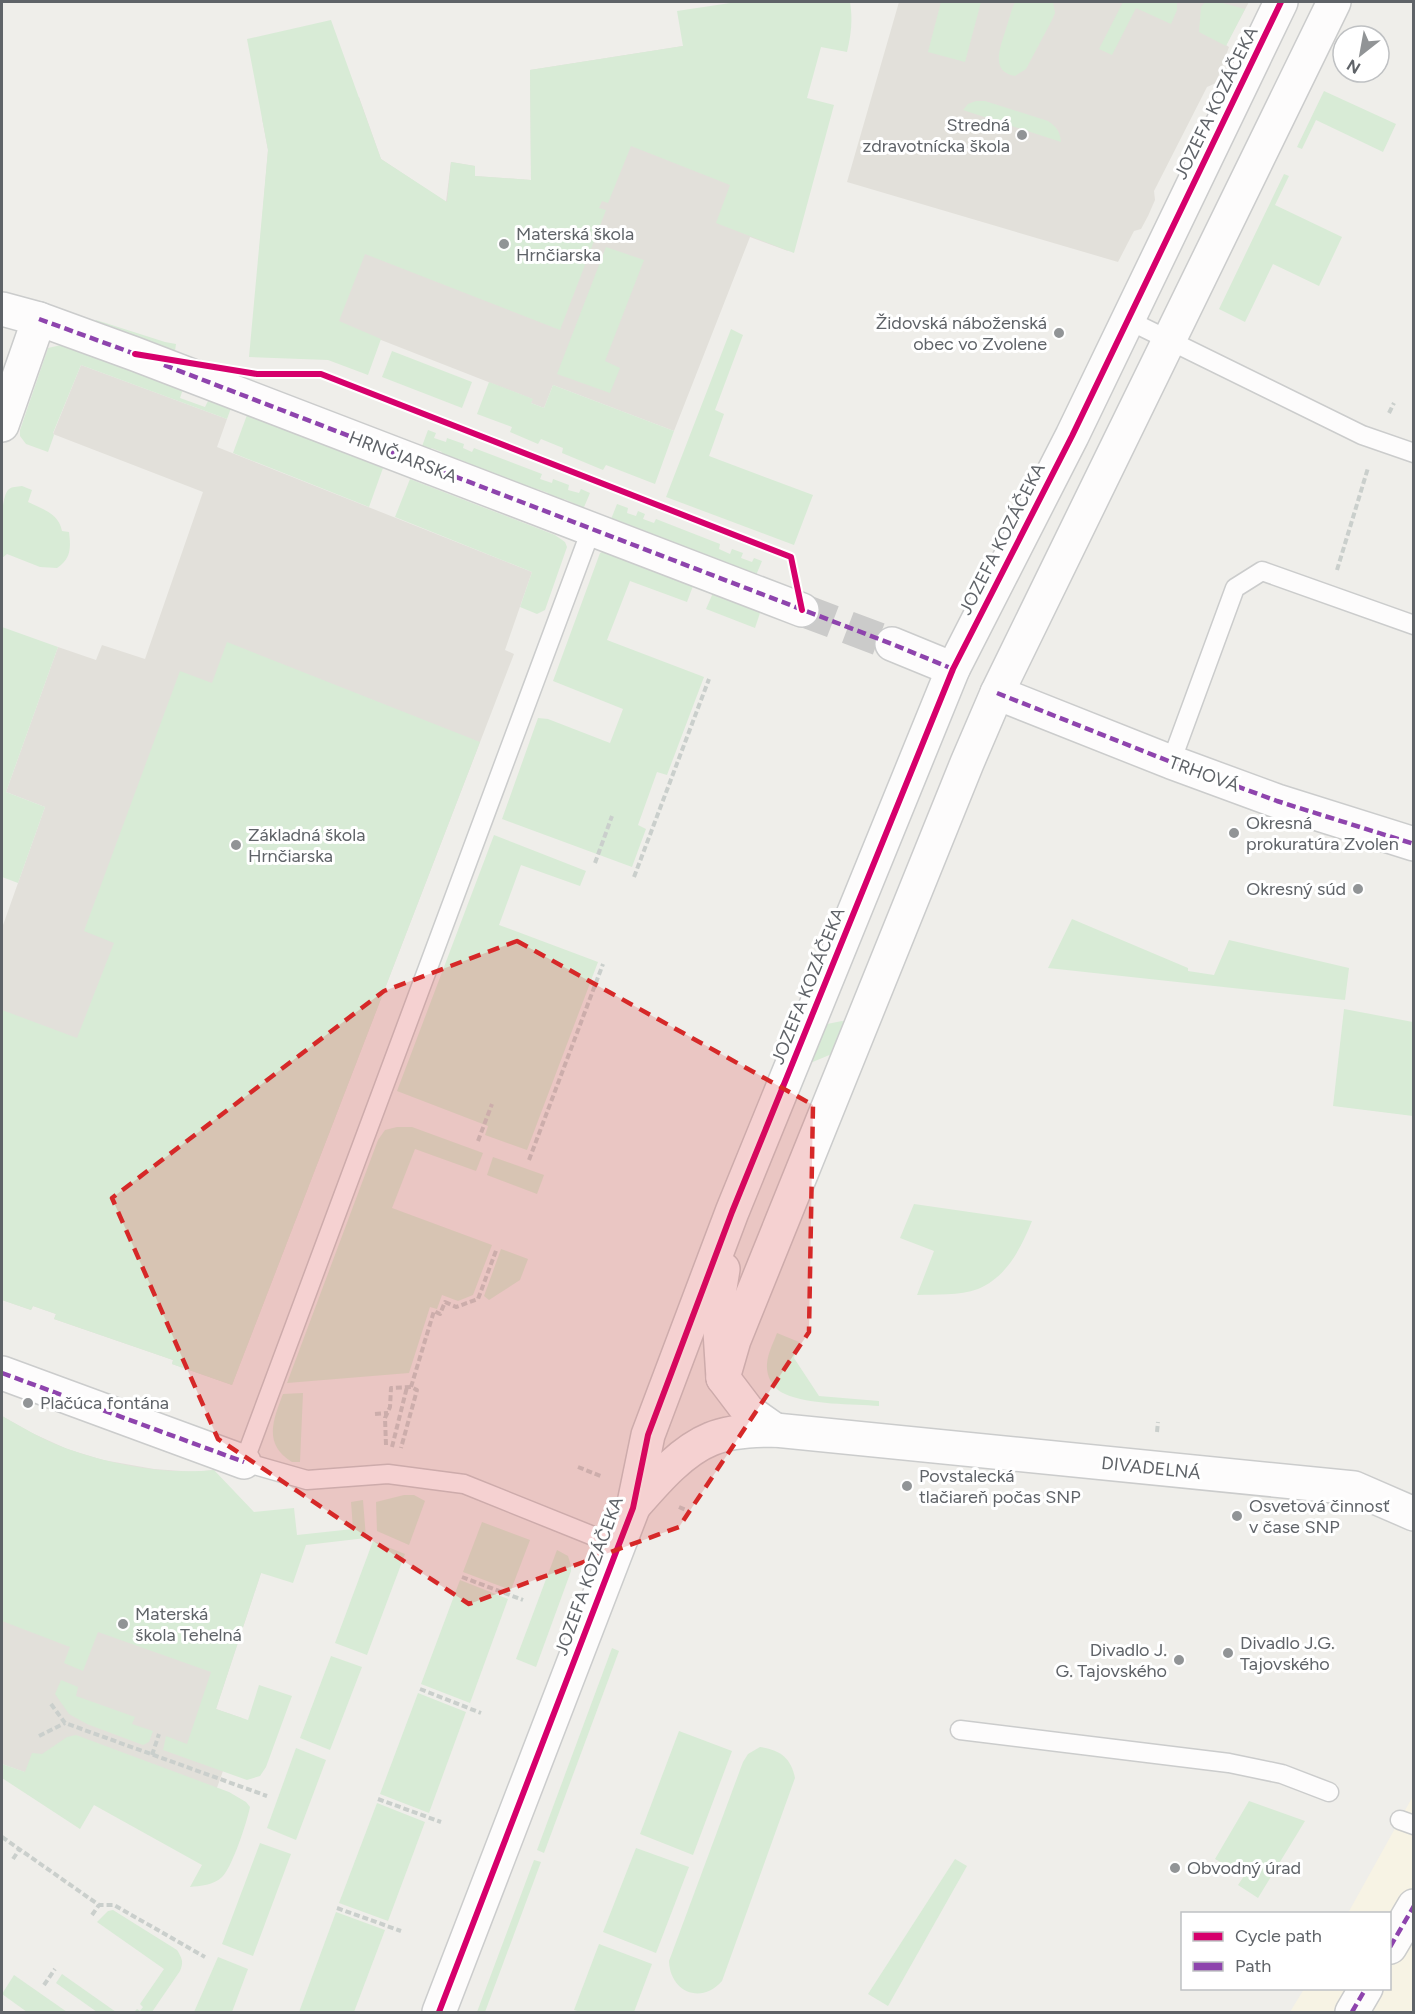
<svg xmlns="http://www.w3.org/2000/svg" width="1415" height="2014" font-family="Figtree,sans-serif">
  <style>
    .commercial { fill: #f7f3e4 }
    .education { fill: #e2e0da }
    .green { fill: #d8ebd6 }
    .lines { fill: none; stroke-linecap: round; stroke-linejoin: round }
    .street-tunnel { stroke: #cbcbca; stroke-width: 33; stroke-dasharray: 33 16; stroke-linecap: butt }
    .lane-casing { stroke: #cbcccc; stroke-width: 21 }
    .street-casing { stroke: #cbcccc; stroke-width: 36 }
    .path { stroke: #cacfcc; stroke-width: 4; stroke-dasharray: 6 3; stroke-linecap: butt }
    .lane { stroke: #fdfcfc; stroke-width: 18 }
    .street { stroke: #fdfcfc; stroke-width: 33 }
    .quiet { stroke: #8e44ad; stroke-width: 4.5; stroke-dasharray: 9 4.5; stroke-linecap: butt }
    .cycleway-casing { stroke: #fff; stroke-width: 10 }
    .cycleway { stroke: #d6006c; stroke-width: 6 }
    .marked { fill: #d62828; fill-opacity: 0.2; stroke: #d62828; stroke-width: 4.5; stroke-dasharray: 12 8; stroke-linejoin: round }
    .poi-dot { fill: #919496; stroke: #fff; stroke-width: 2 }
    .labels { text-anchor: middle; stroke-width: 6; stroke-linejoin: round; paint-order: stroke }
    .street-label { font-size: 18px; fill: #5f6368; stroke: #fff }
    .poi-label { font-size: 18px; fill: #5f6368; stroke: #fff; text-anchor: start }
  </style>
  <rect width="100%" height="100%" fill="#efeeea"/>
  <path class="commercial" d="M1413,1796V2012H1290L1304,1989L1390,1988V1914L1348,1913Z"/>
  <g class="education">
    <path d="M899,2H1249L1226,45L1229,47L1216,83L1207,87L1154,191L1155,200L1148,216L1141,229L1134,231L1118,262L847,182Z"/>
    <path d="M683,46L788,251L750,237L674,431L553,385L544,408L531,403L532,399L256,291L268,150L262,118L359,97L381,159L446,202L451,162L475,166V176L531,180L530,70Z"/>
    <path d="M81,365L227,419L217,447L532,572L505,650L514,654L232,1385L172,1364L173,1360L54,1319L56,1314L33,1306L31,1310L2,1300V928L45,807L6,792L58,647L96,660L102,645L145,659L203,492L53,434Z"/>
    <path d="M2,1416L32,1433L67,1449L103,1460L154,1469L195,1472L214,1470L261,1573L216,1709L242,1718L200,1835L2,1764Z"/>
  </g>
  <g class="green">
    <path d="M737,2H850C853,20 851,35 847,52L821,47L807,98L834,105L794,253L716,223L730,185L631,146L608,203L602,201L599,208L606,210L560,330L365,254L339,321L381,339L368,375L328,360L249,357L268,150L247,39L331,20L381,159L447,202L451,162L475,166V176L531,180L530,70L683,46L677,11Z"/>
    <path d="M941,2H981L965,62L928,52Z"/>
    <path d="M1015,2H1053L1055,13L1052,20L1026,69L1015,76C989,72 1001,45 1006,29C1009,20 1011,10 1015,2Z"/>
    <path d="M1123,2H1177V10L1171,24L1136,8L1112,55L1099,49Z"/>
    <path d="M1205,2H1219L1245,9L1226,46L1199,32L1201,7Z"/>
    <path d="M1324,91L1396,124L1383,152L1316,120L1302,149L1297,147Z"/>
    <path d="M976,101H985L1048,121C1057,127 1060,132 1061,142L963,110L968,104Z"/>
    <path d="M1284,174L1289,176L1275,205L1342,237L1319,286L1273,264L1245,322L1219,309Z"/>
    <path d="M606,247L644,260L605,361L620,368L610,393L557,374Z"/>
    <path d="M96,320L165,342L176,344L175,351L140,345L94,328Z"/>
    <path d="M731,329L743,335L715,410L724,414L709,456L813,495L794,545L666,497Z"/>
    <path d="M61,345L183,389L180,398L205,407L209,399L231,408L227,419L81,365L53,433L54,435L48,452L26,444L20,436V430L48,348Z"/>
    <path d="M392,351L472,382L462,408L382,377Z"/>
    <path d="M489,382L533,399L531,403L544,408L553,385L674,431L655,484L606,465L603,470L562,453L563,448L541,439L538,444L510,432L512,427L477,414Z"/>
    <path d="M247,415L383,468L369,507L233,453Z"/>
    <path d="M428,430L436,433L434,438L446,442L447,438L464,444L463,448L472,452L474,448L542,474L540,479L552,483L553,479L569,485L568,490L579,493L581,489L590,493L582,512L574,509L575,504L564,499L562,504L546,498L548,493L537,489L535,493L467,467L468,463L458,459L456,463L440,457L442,452L431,448L429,452L421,449Z"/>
    <path d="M410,479L555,535L565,542L567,547L545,610L537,614L520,607L532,572L395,517Z"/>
    <path d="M22,486L32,490L28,502C43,509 59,514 62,531L69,532C71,548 71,559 57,568L40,567L7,554L2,558C1,543 0,499 8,490C12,486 17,487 22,486Z"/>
    <path d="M617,504L628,508L627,513L636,516L638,511L645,514L643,519L654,523L656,519L720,544L719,549L730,554L732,549L743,553L741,558L752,562L754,558L762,561L754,580L649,538L650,533L640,529L638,533L610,522Z"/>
    <path d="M604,551L696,578L687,602L630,581L607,640L704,677L667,775L657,772L638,825L646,829L632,867L502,819L538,718L548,719L610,743L623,709L553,681L600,553Z"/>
    <path d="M716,586L763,604L755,628L706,609Z"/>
    <path d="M2,627L58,647L6,792L45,807L18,883L2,877Z"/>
    <path d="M227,642L480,742L232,1385L172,1364L173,1360L54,1319L56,1314L33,1306L31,1310L2,1300V1010L77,1038L114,943L84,931L180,671L212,683Z"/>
    <path d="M494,835L586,871L580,886L521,865L499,925L598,962L527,1150L485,1135L488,1126L397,1091Z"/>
    <path d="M1072,919L1188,968V971L1214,975L1229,940L1349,968L1345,1000L1048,968Z"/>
    <path d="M1344,1009L1413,1022V1116L1333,1106Z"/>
    <path d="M842,1021L845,1022L839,1051L803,1066L822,1025Z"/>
    <path d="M397,1127H412L483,1153L476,1171L415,1149L392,1208L492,1245L473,1295L458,1301L442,1295L437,1309L430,1307L409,1373L287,1383L378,1140L385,1130Z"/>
    <path d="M493,1157L544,1175L537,1194L487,1175Z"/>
    <path d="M914,1204L1032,1221C1021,1248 1007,1277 978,1289C959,1296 936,1294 917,1295L934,1251L900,1238Z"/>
    <path d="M501,1249L528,1259L520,1280L489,1300L484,1296Z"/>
    <path d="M777,1333L799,1342L794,1358L819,1396L879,1401V1406C853,1404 809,1405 785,1394C775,1390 768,1380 767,1369C766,1356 773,1344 777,1333Z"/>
    <path d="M303,1393L300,1462H292C263,1444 273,1420 283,1394Z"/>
    <path d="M2,1416C23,1428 45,1441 68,1449C112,1465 166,1475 214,1470L254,1512L294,1508L297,1535L353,1529L351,1502L363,1500L366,1538L306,1545L293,1583L261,1573L216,1709L248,1720L259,1685L292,1696L266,1767L260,1776L247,1780L163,1750L166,1736L187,1744L211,1672L98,1632L83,1671L64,1663L70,1647L2,1621Z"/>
    <path d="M404,1495H414L425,1501L409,1545L377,1531L376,1502Z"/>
    <path d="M482,1522L530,1540L511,1590L463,1572Z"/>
    <path d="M373,1541L405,1554L367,1655L335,1643Z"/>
    <path d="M557,1550L568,1556L571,1566V1571L536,1667L516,1659Z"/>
    <path d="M460,1580L508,1599L470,1703L421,1684Z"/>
    <path d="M612,1648L619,1651L544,1853L537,1850Z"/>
    <path d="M331,1656L362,1667L330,1750L300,1738Z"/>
    <path d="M61,1680L78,1687L76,1696L135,1717L132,1724L153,1731L149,1742L143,1745L87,1724L69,1714L55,1694Z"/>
    <path d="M418,1693L466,1712L429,1813L380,1794Z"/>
    <path d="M679,1731L732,1751L693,1855L640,1834Z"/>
    <path d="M76,1735L229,1792L246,1802L250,1807C247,1822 232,1868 222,1877C214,1885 200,1886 190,1887L202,1865L94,1805L80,1829L2,1778V1764L25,1772L32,1753L42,1754L67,1737Z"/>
    <path d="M760,1747C780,1750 791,1758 795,1778L722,1981C701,2005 670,1992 669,1961L743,1762L748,1754Z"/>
    <path d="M296,1748L326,1760L296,1840L267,1828Z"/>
    <path d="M1249,1801L1305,1821L1258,1898L1238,1885L1244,1876L1215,1859Z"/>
    <path d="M377,1803L425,1822L388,1921L339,1903Z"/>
    <path d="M260,1843L291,1854L253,1956L222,1944Z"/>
    <path d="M636,1848L689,1867L656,1953L603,1932Z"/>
    <path d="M955,1859L967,1866L888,2006L868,1994Z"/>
    <path d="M534,1860L541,1862L485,2012H477Z"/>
    <path d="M113,1910L177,1950C182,1958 184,1962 180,1971L152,2012H134L137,2009L140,2011L143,2007L140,2004L164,1969L97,1922L108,1911Z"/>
    <path d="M336,1912L385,1930L354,2012H299Z"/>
    <path d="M599,1944L652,1964L634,2012H581L574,2010Z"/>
    <path d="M218,1957L248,1969L232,2012H194Z"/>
    <path d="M62,1974L116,2012H97L56,1983Z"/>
    <path d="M14,1975L67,2012H27L2,1994Z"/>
  </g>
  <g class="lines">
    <path class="street-tunnel" d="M802,610L892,644"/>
    <defs>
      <g id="lane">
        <path d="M1128,320L1362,435L1414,453"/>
        <path d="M591,530L244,1462L307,1480L388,1474L464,1484L618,1546"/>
        <path d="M1171,762L1235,588L1262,571L1414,625"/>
        <path d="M960,1730L1229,1763L1282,1774L1329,1792"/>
        <path d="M1400,1820L1414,1825"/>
      </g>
      <g id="street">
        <path d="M2,309L39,319L135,354L802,610"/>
        <path d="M2,425L39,319"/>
        <path d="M892,644L953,669"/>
        <path d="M997,693L1171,762L1277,801L1414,844"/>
        <path d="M723,1269L718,1300L723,1378L748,1411L775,1430"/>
        <path d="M2,1373L244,1462"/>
        <path d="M723,1378L734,1340L967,763L997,693L1334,2"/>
        <path d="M634,1506C655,1482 681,1451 711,1439C729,1431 756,1430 775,1430L1354,1488L1414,1514"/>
        <path d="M1390,1947L1414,1906"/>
        <path d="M439,2012L633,1508L648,1435L732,1212L953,669L1072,436L1281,2"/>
        <path d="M1352,2012L1366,1988"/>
      </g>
    </defs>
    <use href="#lane" class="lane-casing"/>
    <use href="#street" class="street-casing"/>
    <g class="path">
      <path d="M1389,413L1394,403"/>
      <path d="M1337,570L1368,468"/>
      <path d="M595,863L612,816"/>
      <path d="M634,877L709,679"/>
      <path d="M478,1141L492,1104"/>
      <path d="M529,1160L603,964"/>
      <path d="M411,1387L434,1311L440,1314L445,1302L456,1307L478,1299L497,1248"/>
      <path d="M375,1414L388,1413"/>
      <path d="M1157,1432L1158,1422"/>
      <path d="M386,1445L385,1418L390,1407L391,1388L411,1387L417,1390L401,1448"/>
      <path d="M392,1447L407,1387"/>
      <path d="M578,1467L603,1477"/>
      <path d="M679,1507L688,1511"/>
      <path d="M462,1577L523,1600"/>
      <path d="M420,1689L481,1713"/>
      <path d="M51,1704L65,1723L267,1796"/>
      <path d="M39,1736L65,1723"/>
      <path d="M152,1755L159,1734"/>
      <path d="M378,1799L441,1822"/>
      <path d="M2,1837L99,1905H114L205,1957"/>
      <path d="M13,1859L19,1850"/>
      <path d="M337,1908L401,1931"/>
      <path d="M92,1915L99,1905"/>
      <path d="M44,1985L55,1969"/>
    </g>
    <use href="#lane" class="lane"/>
    <use href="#street" class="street"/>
    <g class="quiet">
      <path d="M39,319L138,355"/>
      <path d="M164,365L892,644L953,669"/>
      <path d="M997,693L1171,762L1277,801L1414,844"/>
      <path d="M2,1373L244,1462"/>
      <path d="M1390,1947L1414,1906"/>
      <path d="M1352,2012L1366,1988"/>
    </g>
    <defs>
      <g id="cycleway">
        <path d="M135,354L257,374H321L791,557L802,610"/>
        <path d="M439,2012L633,1508L648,1435L732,1212L953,669L1072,436L1281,2"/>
      </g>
    </defs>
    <use href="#cycleway" class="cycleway-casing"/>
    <use href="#cycleway" class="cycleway"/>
  </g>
  <path class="marked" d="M517,941L813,1105L809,1332L679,1527L469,1604L218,1439L112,1198L384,991Z"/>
  <g class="poi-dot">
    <circle cx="1022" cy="135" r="6"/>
    <circle cx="504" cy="244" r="6"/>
    <circle cx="1059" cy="333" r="6"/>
    <circle cx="1234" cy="833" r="6"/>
    <circle cx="236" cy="845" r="6"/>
    <circle cx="1358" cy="889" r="6"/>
    <circle cx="28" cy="1403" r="6"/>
    <circle cx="907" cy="1486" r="6"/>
    <circle cx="1237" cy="1516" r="6"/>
    <circle cx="123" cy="1624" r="6"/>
    <circle cx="1228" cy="1653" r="6"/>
    <circle cx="1179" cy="1660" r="6"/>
    <circle cx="1175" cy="1868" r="6"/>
  </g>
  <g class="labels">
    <g class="street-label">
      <text transform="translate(1216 103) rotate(-64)" y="6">JOZEFA KOZÁČEKA</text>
      <text transform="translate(403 457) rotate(21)" y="6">HRNČIARSKA</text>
      <text transform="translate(1002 539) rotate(-63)" y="6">JOZEFA KOZÁČEKA</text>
      <text transform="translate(1204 774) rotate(20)" y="6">TRHOVÁ</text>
      <text transform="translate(808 986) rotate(-68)" y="6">JOZEFA KOZÁČEKA</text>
      <text transform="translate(1151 1468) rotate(6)" y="6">DIVADELNÁ</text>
      <text transform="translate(589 1576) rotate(-70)" y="6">JOZEFA KOZÁČEKA</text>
    </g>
    <g class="poi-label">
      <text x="1010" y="131" text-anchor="end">Stredná<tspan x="1010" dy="21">zdravotnícka škola</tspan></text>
      <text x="516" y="240">Materská škola<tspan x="516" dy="21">Hrnčiarska</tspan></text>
      <text x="1047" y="329" text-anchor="end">Židovská náboženská<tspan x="1047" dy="21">obec vo Zvolene</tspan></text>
      <text x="1246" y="829">Okresná<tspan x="1246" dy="21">prokuratúra Zvolen</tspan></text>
      <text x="248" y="841">Základná škola<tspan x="248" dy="21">Hrnčiarska</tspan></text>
      <text x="1346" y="895" text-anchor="end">Okresný súd</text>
      <text x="40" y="1409">Plačúca fontána</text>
      <text x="919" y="1482">Povstalecká<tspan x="919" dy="21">tlačiareň počas SNP</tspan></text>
      <text x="1249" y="1512">Osvetová činnosť<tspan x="1249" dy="21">v čase SNP</tspan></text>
      <text x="135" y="1620">Materská<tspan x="135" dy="21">škola Tehelná</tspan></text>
      <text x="1240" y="1649">Divadlo J.G.<tspan x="1240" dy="21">Tajovského</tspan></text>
      <text x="1167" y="1656" text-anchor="end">Divadlo J.<tspan x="1167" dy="21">G. Tajovského</tspan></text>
      <text x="1187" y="1874">Obvodný úrad</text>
    </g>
  </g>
  <rect width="1415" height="2014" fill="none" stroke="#5f6368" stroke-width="6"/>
  <rect x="1181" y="1912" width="210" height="78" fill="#ffffff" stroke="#bfc1c3" stroke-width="1.5"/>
  <rect x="1193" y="1932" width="30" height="9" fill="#d6006c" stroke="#bfc1c3" stroke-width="1.5"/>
  <text x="1235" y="1942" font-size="18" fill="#5f6368">Cycle path</text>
  <rect x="1193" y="1962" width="30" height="9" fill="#8e44ad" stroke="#bfc1c3" stroke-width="1.5"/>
  <text x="1235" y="1972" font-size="18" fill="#5f6368">Path</text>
  <g transform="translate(1361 54) rotate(211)"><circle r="28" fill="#ffffff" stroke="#bfc1c3" stroke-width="1.5"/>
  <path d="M0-4.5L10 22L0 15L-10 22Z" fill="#919496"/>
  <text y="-9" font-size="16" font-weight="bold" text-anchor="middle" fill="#5f6368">N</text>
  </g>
</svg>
